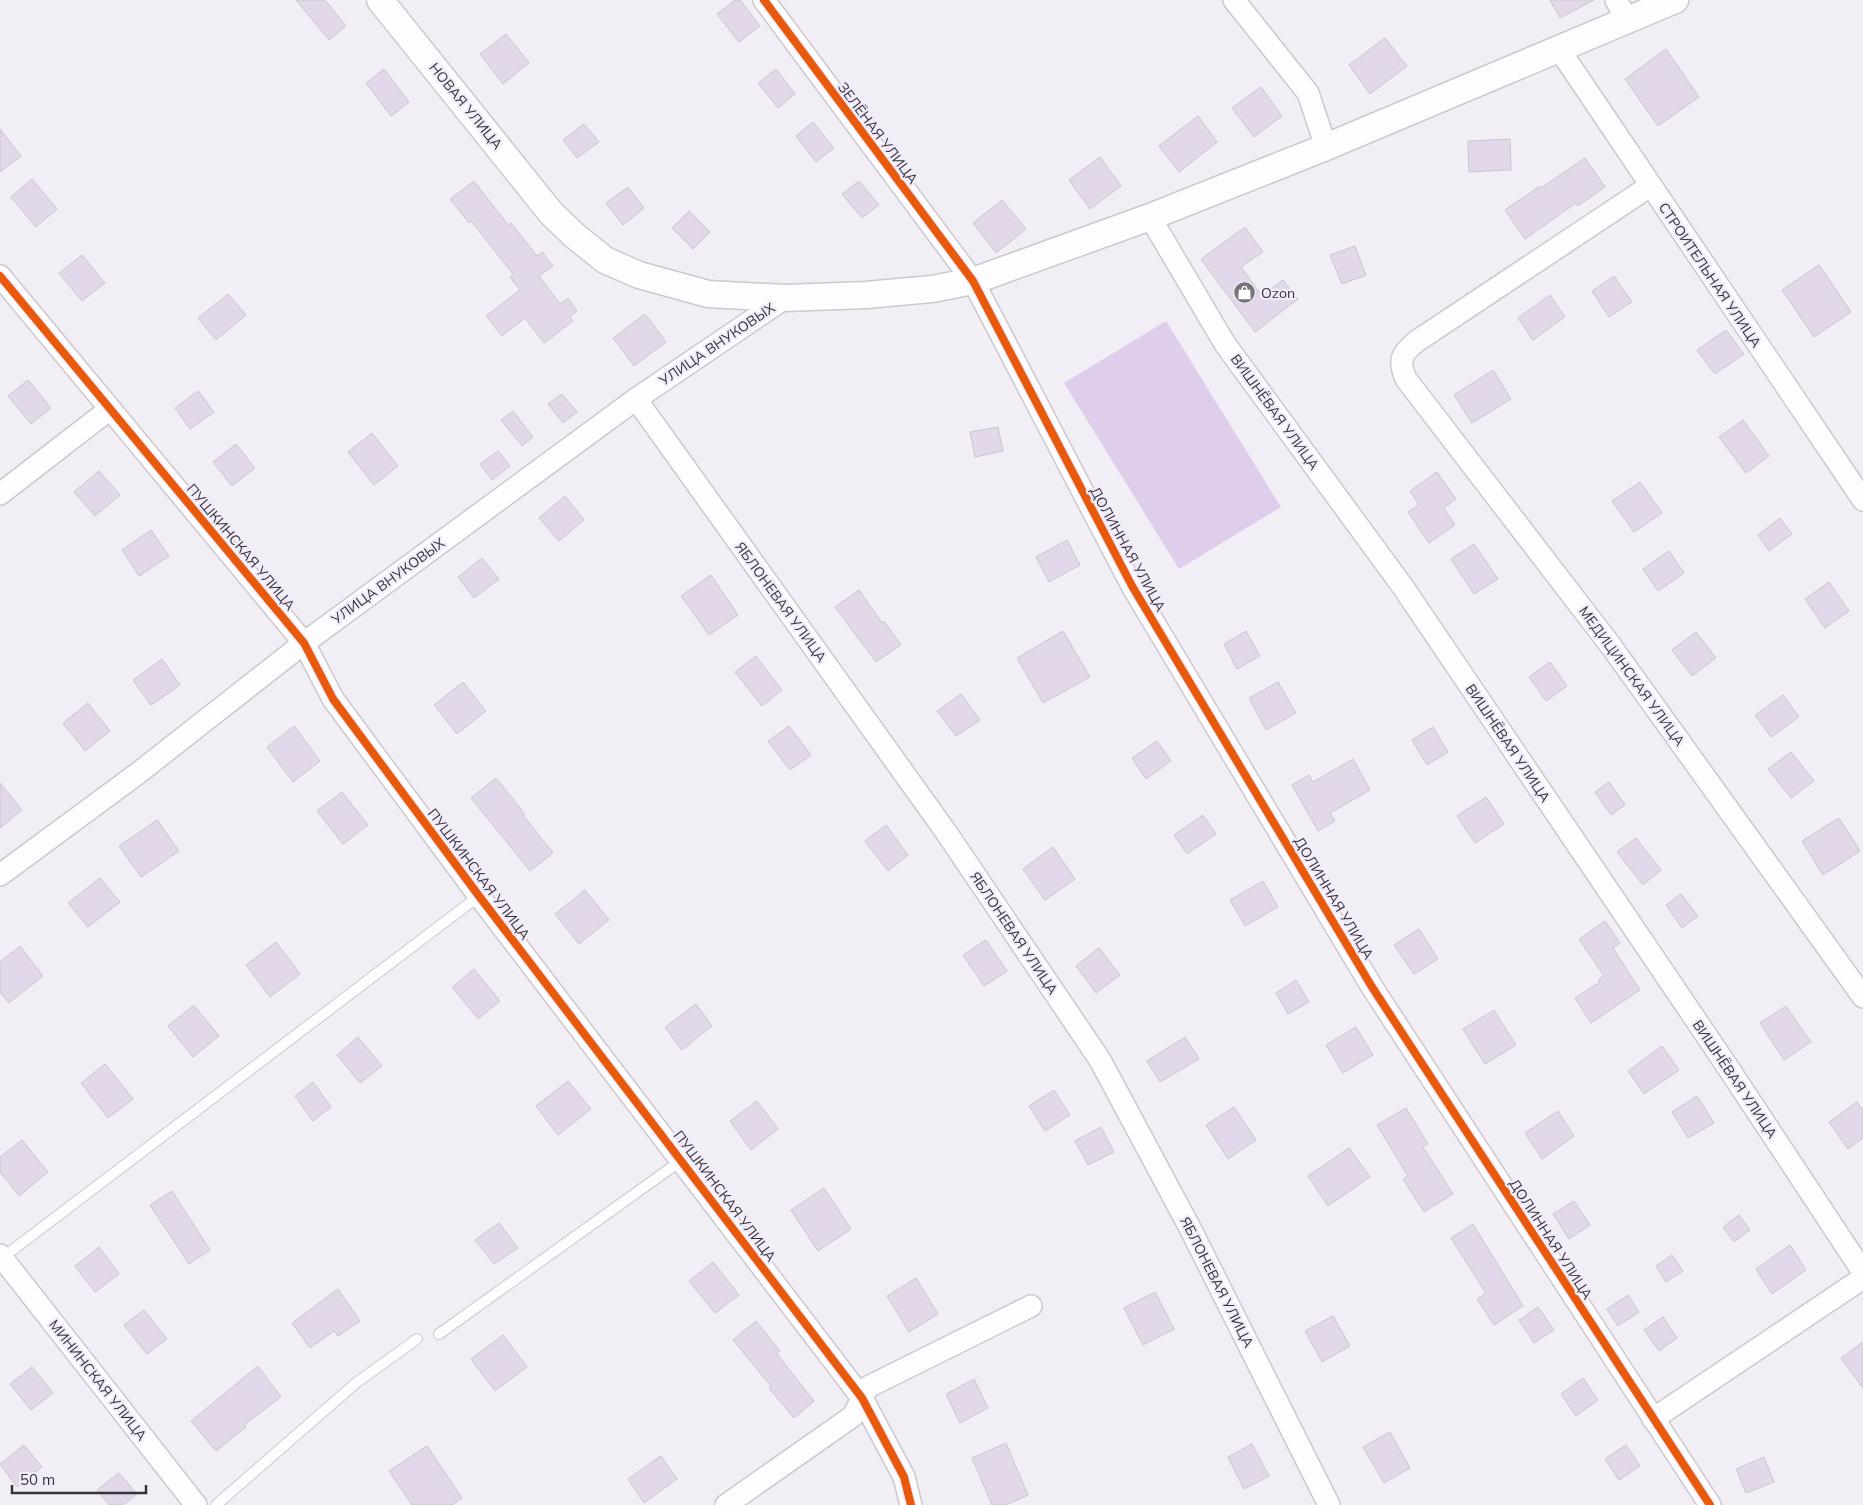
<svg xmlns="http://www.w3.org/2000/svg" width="1863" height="1505" font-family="Mulish,sans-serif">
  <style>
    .green { fill: #deceec }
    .building { fill: #e2d8ea; stroke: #c9c6cc }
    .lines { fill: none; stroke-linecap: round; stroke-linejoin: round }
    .service-casing { stroke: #ccc8ce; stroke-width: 12 }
    .minor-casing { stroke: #ccc8ce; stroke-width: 24 }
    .tertiary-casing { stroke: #ccc8ce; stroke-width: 29 }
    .service { stroke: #fdfcfe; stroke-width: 10 }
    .minor { stroke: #fdfcfe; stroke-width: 21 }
    .tertiary { stroke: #fdfcfe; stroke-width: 26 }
    .cycleway-casing { stroke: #f2ebf9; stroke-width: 11 }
    .cycleway { stroke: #e8590c; stroke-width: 8 }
    .labels { text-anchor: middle; stroke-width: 4.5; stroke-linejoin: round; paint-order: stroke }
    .street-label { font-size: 14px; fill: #353238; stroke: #f2ebf9 }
    .poi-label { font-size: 14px; fill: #353238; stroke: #f2ebf9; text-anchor: start }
  </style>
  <rect width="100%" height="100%" fill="#f2eef6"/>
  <path class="green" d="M1166,321L1281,507L1179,569L1064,383Z"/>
  <g class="building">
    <path d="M296,0H325L346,26L329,40Z"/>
    <path d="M735,0H740L760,26L739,42L717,14Z"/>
    <path d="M1550,0H1594L1560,18Z"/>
    <path d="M506,34L529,63L503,84L480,54Z"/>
    <path d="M1385,38L1407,66L1370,94L1349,65Z"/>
    <path d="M1666,49L1699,97L1658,126L1625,79Z"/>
    <path d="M384,69L409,102L391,116L366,83Z"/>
    <path d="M776,69L795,94L778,108L758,83Z"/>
    <path d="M1261,87L1282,116L1254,137L1232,108Z"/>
    <path d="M1198,116L1217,142L1179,172L1159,146Z"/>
    <path d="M813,122L834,148L816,162L796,136Z"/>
    <path d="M584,124L599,142L577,158L563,140Z"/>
    <path d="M0,129L21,156L0,172Z"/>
    <path d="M1510,139L1511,170L1469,172L1468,141Z"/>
    <path d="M1100,157L1121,186L1090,209L1069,180Z"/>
    <path d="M1585,158L1605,187L1578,206L1576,203L1525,239L1505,210L1540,186L1541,188Z"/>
    <path d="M32,179L57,209L36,227L11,197Z"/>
    <path d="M474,181L508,225L511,223L537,256L542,252L553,266L539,276L560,304L568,298L577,311L570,317L573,321L544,343L525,318L502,336L486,316L520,290L510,277L513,274L471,221L469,223L450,199Z"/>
    <path d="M859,181L879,205L862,218L842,194Z"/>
    <path d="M628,187L644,208L623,225L606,203Z"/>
    <path d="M1002,200L1026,229L996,253L973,223Z"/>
    <path d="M689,211L710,232L693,249L672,228Z"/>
    <path d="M1245,227L1263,252L1241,267L1262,296L1283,280L1298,299L1255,332L1201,259Z"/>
    <path d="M1355,246L1366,275L1342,284L1330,255Z"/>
    <path d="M82,255L105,283L82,301L59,273Z"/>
    <path d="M1819,265L1851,312L1814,337L1782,290Z"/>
    <path d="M1614,276L1632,302L1609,317L1592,291Z"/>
    <path d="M228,294L246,315L216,340L198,318Z"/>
    <path d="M1550,295L1565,317L1533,340L1518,318Z"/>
    <path d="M645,314L666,342L634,366L613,338Z"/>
    <path d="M1726,330L1744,354L1715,374L1697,350Z"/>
    <path d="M1493,370L1511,399L1472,423L1454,395Z"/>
    <path d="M28,380L51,408L31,424L8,396Z"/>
    <path d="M198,391L214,412L190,429L175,408Z"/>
    <path d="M562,394L577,412L563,423L548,404Z"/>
    <path d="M513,411L533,437L522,446L501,420Z"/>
    <path d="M1743,420L1769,456L1746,473L1719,437Z"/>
    <path d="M998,427L1003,451L975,457L970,432Z"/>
    <path d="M372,433L398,466L374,485L348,452Z"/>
    <path d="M236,444L255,468L232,486L213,462Z"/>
    <path d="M498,451L510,466L492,480L480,464Z"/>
    <path d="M99,471L120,495L95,516L74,492Z"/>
    <path d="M1437,472L1456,499L1444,508L1455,525L1429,543L1408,512L1419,505L1410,491Z"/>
    <path d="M1640,482L1662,513L1634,532L1612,501Z"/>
    <path d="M565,496L584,520L559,541L539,518Z"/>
    <path d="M1780,518L1792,534L1769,551L1758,535Z"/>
    <path d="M151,530L169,556L139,576L122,550Z"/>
    <path d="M1067,540L1080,565L1049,582L1036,557Z"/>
    <path d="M1474,544L1498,579L1474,594L1451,559Z"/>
    <path d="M1669,551L1684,573L1658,591L1643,569Z"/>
    <path d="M482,558L499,579L474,598L458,577Z"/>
    <path d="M711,575L738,615L709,635L681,596Z"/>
    <path d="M1829,582L1849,611L1825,628L1805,599Z"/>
    <path d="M859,590L882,623L884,621L901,645L876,662L835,607Z"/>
    <path d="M1063,631L1090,677L1043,703L1017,658Z"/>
    <path d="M1246,631L1260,656L1237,669L1224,644Z"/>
    <path d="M1696,632L1716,658L1692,676L1672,650Z"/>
    <path d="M756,656L782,690L762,706L735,672Z"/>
    <path d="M162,659L180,685L151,705L133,680Z"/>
    <path d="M1550,662L1567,686L1546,701L1529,677Z"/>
    <path d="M463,682L486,711L457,734L434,705Z"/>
    <path d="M1278,682L1296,713L1266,730L1249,698Z"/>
    <path d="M961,694L980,720L956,736L937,711Z"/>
    <path d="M1783,695L1799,717L1771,737L1755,715Z"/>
    <path d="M88,703L110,731L85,751L63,723Z"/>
    <path d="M294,726L320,761L293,782L267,747Z"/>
    <path d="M789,726L811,755L790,770L768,741Z"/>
    <path d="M1433,727L1448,752L1427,765L1412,740Z"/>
    <path d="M1157,741L1171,761L1146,779L1132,758Z"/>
    <path d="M1791,752L1814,781L1791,798L1768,769Z"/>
    <path d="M1353,759L1370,790L1330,813L1335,821L1318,831L1292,785L1309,775L1313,782Z"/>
    <path d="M496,778L525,814L523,815L553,853L530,871L471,798Z"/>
    <path d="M1609,782L1625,805L1611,815L1595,792Z"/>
    <path d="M0,783L22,810L0,828Z"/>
    <path d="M342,792L368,825L343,844L317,811Z"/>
    <path d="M1486,797L1504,824L1475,843L1457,816Z"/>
    <path d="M1203,815L1216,834L1187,854L1174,835Z"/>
    <path d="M1839,818L1860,851L1823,875L1802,841Z"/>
    <path d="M157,820L179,851L141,877L119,846Z"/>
    <path d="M886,825L908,855L888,871L865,841Z"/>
    <path d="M1636,838L1661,870L1643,885L1617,852Z"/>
    <path d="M1053,847L1075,879L1045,900L1023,869Z"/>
    <path d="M100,878L120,902L88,927L68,903Z"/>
    <path d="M1263,881L1278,907L1245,926L1230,900Z"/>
    <path d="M585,890L609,920L579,944L555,914Z"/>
    <path d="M1681,894L1698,916L1682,928L1666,905Z"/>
    <path d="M1605,921L1620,943L1613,948L1640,990L1591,1023L1575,998L1600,982L1598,980L1604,976L1579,939Z"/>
    <path d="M1419,929L1438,959L1414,974L1394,945Z"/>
    <path d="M986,940L1007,971L984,986L963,955Z"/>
    <path d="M276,942L300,974L270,997L246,965Z"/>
    <path d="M20,946L43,976L9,1003L0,992V962Z"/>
    <path d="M1099,948L1120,975L1096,993L1076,966Z"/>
    <path d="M474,969L500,1001L478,1019L452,987Z"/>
    <path d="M1296,980L1309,1002L1288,1014L1276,993Z"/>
    <path d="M696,1004L712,1026L682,1050L665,1027Z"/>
    <path d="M194,1005L219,1036L193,1057L168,1026Z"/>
    <path d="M1786,1006L1811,1042L1784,1060L1760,1023Z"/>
    <path d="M1494,1010L1516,1045L1485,1064L1463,1029Z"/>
    <path d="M1356,1027L1373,1055L1343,1073L1326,1045Z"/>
    <path d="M358,1037L382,1066L360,1083L337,1055Z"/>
    <path d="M1185,1037L1199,1059L1160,1082L1147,1061Z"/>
    <path d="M1662,1046L1679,1070L1644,1094L1628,1071Z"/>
    <path d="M105,1064L133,1099L108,1118L81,1083Z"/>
    <path d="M568,1081L591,1109L558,1135L536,1106Z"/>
    <path d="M313,1082L331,1107L313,1121L295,1096Z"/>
    <path d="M1054,1090L1070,1115L1045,1131L1029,1106Z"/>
    <path d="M1697,1096L1714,1123L1688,1138L1672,1112Z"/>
    <path d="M757,1101L778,1129L751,1150L730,1121Z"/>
    <path d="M1857,1102L1863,1110V1138L1848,1149L1829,1122Z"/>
    <path d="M1234,1107L1256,1140L1228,1159L1206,1125Z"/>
    <path d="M1406,1108L1428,1144L1423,1147L1453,1194L1424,1212L1403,1179L1408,1176L1377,1125Z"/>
    <path d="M1558,1111L1574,1136L1542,1159L1525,1133Z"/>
    <path d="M1101,1127L1114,1152L1088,1165L1075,1141Z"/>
    <path d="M22,1140L48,1172L19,1196L0,1172V1157Z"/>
    <path d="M1349,1148L1370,1177L1328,1206L1308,1176Z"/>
    <path d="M824,1188L851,1229L818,1251L791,1210Z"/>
    <path d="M172,1191L210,1250L189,1264L150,1205Z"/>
    <path d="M1574,1201L1590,1225L1569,1239L1553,1214Z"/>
    <path d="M1739,1215L1750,1230L1734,1242L1723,1227Z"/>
    <path d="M499,1223L518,1248L494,1264L475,1240Z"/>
    <path d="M1473,1224L1523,1306L1494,1325L1477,1299L1486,1293L1451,1238Z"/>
    <path d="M1790,1245L1806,1270L1772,1294L1756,1269Z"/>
    <path d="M99,1247L119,1274L95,1292L75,1266Z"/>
    <path d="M1672,1255L1683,1271L1666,1282L1656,1266Z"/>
    <path d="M713,1262L739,1295L715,1313L689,1281Z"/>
    <path d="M916,1278L938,1314L909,1332L887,1296Z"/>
    <path d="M338,1289L360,1321L338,1336L334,1331L310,1348L292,1323Z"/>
    <path d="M1155,1292L1174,1329L1143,1345L1124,1308Z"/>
    <path d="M1628,1295L1639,1312L1618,1326L1607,1309Z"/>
    <path d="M1538,1307L1554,1330L1534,1343L1519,1320Z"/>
    <path d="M144,1310L167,1339L147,1354L124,1325Z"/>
    <path d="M1333,1316L1350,1346L1322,1362L1305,1331Z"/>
    <path d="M1663,1317L1677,1338L1659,1351L1644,1330Z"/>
    <path d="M756,1321L780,1351L777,1354L814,1401L794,1418L769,1388L771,1386L733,1340Z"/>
    <path d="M503,1335L527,1367L495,1391L471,1359Z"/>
    <path d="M1863,1342V1388L1841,1358Z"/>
    <path d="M258,1366L281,1397L244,1425L246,1427L216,1451L191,1421Z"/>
    <path d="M32,1367L53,1393L31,1410L10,1384Z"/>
    <path d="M1583,1378L1598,1400L1576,1416L1561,1394Z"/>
    <path d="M974,1379L988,1408L960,1423L946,1394Z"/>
    <path d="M1390,1432L1410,1468L1384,1483L1363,1447Z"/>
    <path d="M1006,1443L1028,1495L1006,1505H992L972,1458Z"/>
    <path d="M1252,1444L1269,1476L1244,1489L1228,1457Z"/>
    <path d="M24,1445L42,1467L17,1487L0,1464Z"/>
    <path d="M1626,1445L1640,1466L1619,1480L1605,1459Z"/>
    <path d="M427,1446L462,1498L452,1505H412L389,1471Z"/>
    <path d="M661,1456L677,1479L644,1503L628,1479Z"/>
    <path d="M1764,1457L1774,1482L1746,1493L1736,1469Z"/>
    <path d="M119,1473L137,1494L123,1505H109L97,1490Z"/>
  </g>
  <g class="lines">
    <defs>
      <g id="service">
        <path d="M2,1258L479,896"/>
        <path d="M439,1334L682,1160"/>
        <path d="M216,1505L356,1383L417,1339"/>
      </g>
      <g id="minor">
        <path d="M764,0L973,281L1132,586L1372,987L1710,1505"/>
        <path d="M1234,0L1308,93L1326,147"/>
        <path d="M1616,0L1627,19"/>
        <path d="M1559,49L1863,500"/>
        <path d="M1650,186L1417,341C1401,354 1398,360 1406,379L1611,646L1863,997"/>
        <path d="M1150,217L1225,344L1403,587L1725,1063L1863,1272"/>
        <path d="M0,276L304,643L333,699L479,896L862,1398L904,1477L911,1505"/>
        <path d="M636,399L946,832L1100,1060L1190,1228L1329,1505"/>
        <path d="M0,494L110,409"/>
        <path d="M0,875L137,774L304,643L636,399L785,298"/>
        <path d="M0,1255L196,1505"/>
        <path d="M1653,1419L1863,1278"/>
        <path d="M726,1505L853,1416L868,1387L1031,1306"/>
      </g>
      <path id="tertiary" d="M380,0L551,213L575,236L605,260L639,275L708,294L785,298L866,295L932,289L973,281L1150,217L1326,147L1675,0"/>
    </defs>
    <use href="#service" class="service-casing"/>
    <use href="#minor" class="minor-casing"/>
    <use href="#tertiary" class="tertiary-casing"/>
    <use href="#service" class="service"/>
    <use href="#minor" class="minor"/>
    <use href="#tertiary" class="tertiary"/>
    <defs>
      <g id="cycleway">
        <path d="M764,0L973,281L1132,586L1372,987L1710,1505"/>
        <path d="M0,276L304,643L333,699L479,896L862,1398L904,1477L911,1505"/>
      </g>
    </defs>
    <use href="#cycleway" class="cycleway-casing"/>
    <use href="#cycleway" class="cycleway"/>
  </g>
  <defs>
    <symbol id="shop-disc" viewBox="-11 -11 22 22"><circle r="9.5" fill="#77747a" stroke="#f2ebf9"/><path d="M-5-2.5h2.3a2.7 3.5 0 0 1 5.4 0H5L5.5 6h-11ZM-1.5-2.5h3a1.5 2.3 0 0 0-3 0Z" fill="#fff"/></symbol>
  </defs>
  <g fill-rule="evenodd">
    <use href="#shop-disc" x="1232" y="280" width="25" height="25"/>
  </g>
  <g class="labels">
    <g class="street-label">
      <text transform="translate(466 106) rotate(51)" y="5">НОВАЯ УЛИЦА</text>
      <text transform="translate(878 133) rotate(53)" y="5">ЗЕЛЁНАЯ УЛИЦА</text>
      <text transform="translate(1710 275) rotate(56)" y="5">СТРОИТЕЛЬНАЯ УЛИЦА</text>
      <text transform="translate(717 344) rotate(-34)" y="5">УЛИЦА ВНУКОВЫХ</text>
      <text transform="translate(1275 412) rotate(54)" y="5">ВИШНЁВАЯ УЛИЦА</text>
      <text transform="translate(241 547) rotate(50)" y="5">ПУШКИНСКАЯ УЛИЦА</text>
      <text transform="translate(1128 549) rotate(61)" y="5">ДОЛИННАЯ УЛИЦА</text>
      <text transform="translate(388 581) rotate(-36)" y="5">УЛИЦА ВНУКОВЫХ</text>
      <text transform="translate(781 602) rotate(54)" y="5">ЯБЛОНЕВАЯ УЛИЦА</text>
      <text transform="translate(1632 676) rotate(54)" y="5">МЕДИЦИНСКАЯ УЛИЦА</text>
      <text transform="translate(1508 743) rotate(56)" y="5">ВИШНЁВАЯ УЛИЦА</text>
      <text transform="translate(479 874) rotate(53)" y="5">ПУШКИНСКАЯ УЛИЦА</text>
      <text transform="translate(1334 898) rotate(59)" y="5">ДОЛИННАЯ УЛИЦА</text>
      <text transform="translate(1014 933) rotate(56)" y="5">ЯБЛОНЕВАЯ УЛИЦА</text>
      <text transform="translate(1735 1079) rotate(56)" y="5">ВИШНЁВАЯ УЛИЦА</text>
      <text transform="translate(725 1196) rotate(53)" y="5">ПУШКИНСКАЯ УЛИЦА</text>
      <text transform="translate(1551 1239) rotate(57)" y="5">ДОЛИННАЯ УЛИЦА</text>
      <text transform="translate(1217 1282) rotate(63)" y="5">ЯБЛОНЕВАЯ УЛИЦА</text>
      <text transform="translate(98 1380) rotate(52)" y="5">МИНИНСКАЯ УЛИЦА</text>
    </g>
    <g class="poi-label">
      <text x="1261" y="298">Ozon</text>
    </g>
  </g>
  <path d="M12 1485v8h134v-8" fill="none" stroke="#353238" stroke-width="2.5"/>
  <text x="20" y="1485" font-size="15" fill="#353238" stroke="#f2ebf9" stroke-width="4" paint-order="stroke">50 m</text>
</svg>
